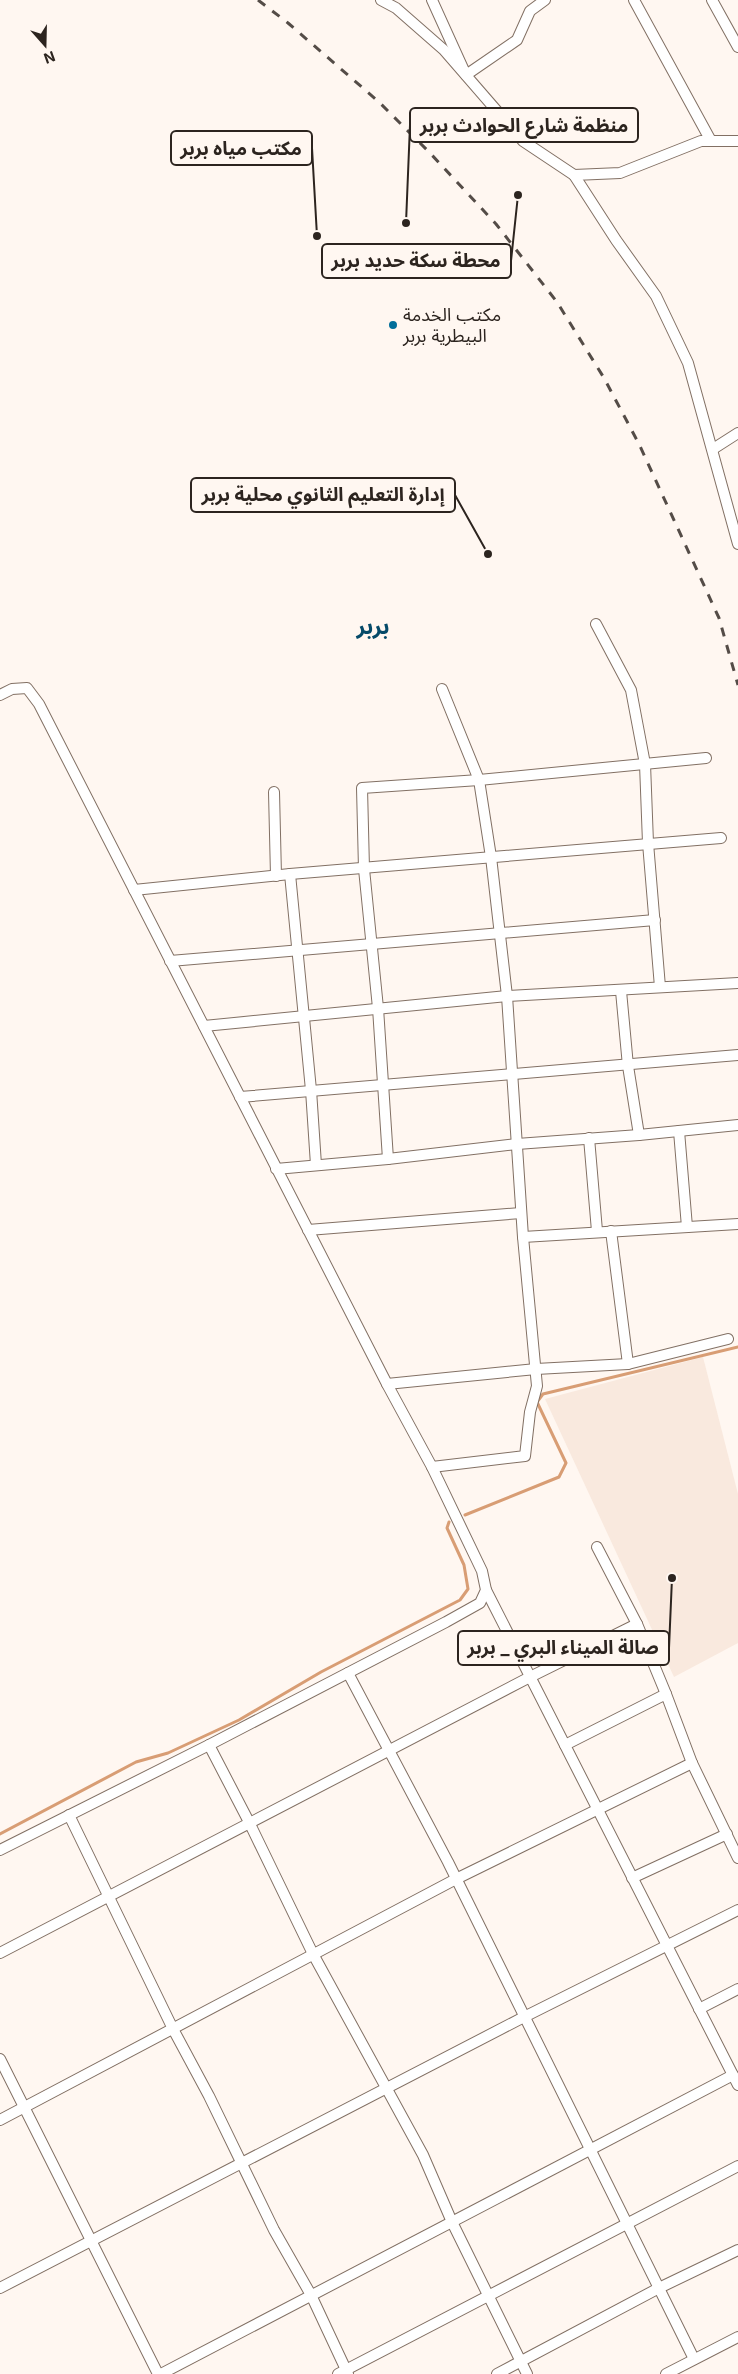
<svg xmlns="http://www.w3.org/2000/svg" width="738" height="2374" font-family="Inter,'Noto Sans Arabic',sans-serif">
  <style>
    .built { fill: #f9e9de }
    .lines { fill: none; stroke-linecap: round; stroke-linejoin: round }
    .stream { stroke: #d89d74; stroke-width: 3 }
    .minor-casing { stroke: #827064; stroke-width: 12 }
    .minor { stroke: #fff; stroke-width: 10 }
    .rail { stroke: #544c47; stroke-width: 3; stroke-dasharray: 9 9; stroke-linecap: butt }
    .poi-dot { fill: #016e9a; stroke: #fff7f1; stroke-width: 2 }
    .labels { text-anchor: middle; stroke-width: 4; stroke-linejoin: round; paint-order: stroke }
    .poi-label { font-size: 18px; fill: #2c241f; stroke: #fff7f1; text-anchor: start }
    .district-label { font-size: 22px; font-weight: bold; fill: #054a69; stroke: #fff7f1 }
    .leader { fill: none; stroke: #2c241f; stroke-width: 2 }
    .callout-dot { fill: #2c241f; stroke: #fff7f1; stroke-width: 2 }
    .callout { fill: #fff7f1; stroke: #2c241f; stroke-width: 2 }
    .callout-label { font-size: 19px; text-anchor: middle; font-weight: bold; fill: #2c241f }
  </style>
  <rect width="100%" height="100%" fill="#fff7f1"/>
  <path class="built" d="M703,1357L738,1494V1643L674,1677L545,1399Z"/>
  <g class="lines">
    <g class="stream">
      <path d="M465,1515L559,1477L566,1463L537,1402L543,1394L738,1347"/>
      <path d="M0,1834L136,1762L168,1753L239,1720L321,1672L460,1600L468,1589L464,1565L447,1528L449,1522"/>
    </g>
    <defs>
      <g id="minor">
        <path d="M381,0L396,8L444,50L523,141L574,175L620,173L701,141H738"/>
        <path d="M432,0L466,75L517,40L530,11L545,0"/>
        <path d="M634,0L711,141"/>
        <path d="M712,0L738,47"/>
        <path d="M574,175L616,240L656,296L688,363L738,544"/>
        <path d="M713,449L738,433"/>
        <path d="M596,624L631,690L645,764L648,843L660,987"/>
        <path d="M0,695L12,689L27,688L39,704L387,1384L432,1467L482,1571L486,1590L480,1603L446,1622L209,1745L0,1850"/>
        <path d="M274,792L276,876"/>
        <path d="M290,874L311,1090L316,1165"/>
        <path d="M134,890L290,874L721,838"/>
        <path d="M170,961L655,920"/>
        <path d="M621,991L628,1066L639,1135"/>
        <path d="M204,1026L507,996L738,983"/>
        <path d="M240,1097L738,1055"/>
        <path d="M679,1131L687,1227"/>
        <path d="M589,1138L597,1231"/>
        <path d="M388,1159L378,1008L364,869L362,788L479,780L706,758"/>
        <path d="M276,1169L388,1159L517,1144L639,1135L738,1125"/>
        <path d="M308,1230L521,1213"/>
        <path d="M611,1231L628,1364"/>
        <path d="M523,1237L738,1224"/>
        <path d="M387,1384L536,1369L628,1364L728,1339"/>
        <path d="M432,1467L525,1456L530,1412L537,1386L523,1237L507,996L491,857L479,780L442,689"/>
        <path d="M597,1547L637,1624L666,1694"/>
        <path d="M486,1590L738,2085"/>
        <path d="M348,1673L448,1862L694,2359"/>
        <path d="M209,1745L249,1822L313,1954L423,2155L452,2222L527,2374"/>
        <path d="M565,1745L666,1694L692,1763L738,1858"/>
        <path d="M69,1815L173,2029L209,2096L274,2230L311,2295L348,2374"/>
        <path d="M632,1878L727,1834"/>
        <path d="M0,1953L530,1677L637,1624"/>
        <path d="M699,2009L738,1989"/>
        <path d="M0,2059L158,2374"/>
        <path d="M0,2120L456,1879L692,1763"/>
        <path d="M0,2288L524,2017L738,1910"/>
        <path d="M161,2374L733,2075"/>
        <path d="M338,2374L738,2166"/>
        <path d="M497,2374L659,2288L738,2250"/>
        <path d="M666,2374L738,2337"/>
      </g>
    </defs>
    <use href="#minor" class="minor-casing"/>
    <use href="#minor" class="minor"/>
    <path class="rail" d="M258,0L288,23L379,102L430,153L496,224L557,302L604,378L639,444L719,618L738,685"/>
  </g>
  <circle class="poi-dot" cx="393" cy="325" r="5"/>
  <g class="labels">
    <g class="poi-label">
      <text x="403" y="321">مكتب الخدمة<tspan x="403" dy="21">البيطرية بربر</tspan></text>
    </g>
    <g class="district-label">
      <text x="373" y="634">بربر</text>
    </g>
  </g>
  <path class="leader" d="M406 223L410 125M317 236L312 148M518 195L511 261M488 554L455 495M672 1578L669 1648"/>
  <g class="callout-dot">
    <circle cx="406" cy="223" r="5"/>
    <circle cx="317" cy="236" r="5"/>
    <circle cx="518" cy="195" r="5"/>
    <circle cx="488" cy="554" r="5"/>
    <circle cx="672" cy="1578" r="5"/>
  </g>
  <g class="callout">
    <rect x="410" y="108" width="228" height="34" rx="5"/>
    <rect x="171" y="131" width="141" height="34" rx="5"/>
    <rect x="322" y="244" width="189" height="34" rx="5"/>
    <rect x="191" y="478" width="264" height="34" rx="5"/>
    <rect x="458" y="1631" width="211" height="34" rx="5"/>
  </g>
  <g class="callout-label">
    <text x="524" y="132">منظمة شارع الحوادث بربر</text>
    <text x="241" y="155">مكتب مياه بربر</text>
    <text x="416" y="267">محطة سكة حديد بربر</text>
    <text x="323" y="501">إدارة التعليم الثانوي محلية بربر</text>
    <text x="563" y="1654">صالة الميناء البري _ بربر</text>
  </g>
  <g transform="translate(45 45) rotate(160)" stroke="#fff7f1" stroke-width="4" paint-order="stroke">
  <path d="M0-4L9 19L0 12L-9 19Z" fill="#2c241f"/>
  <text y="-8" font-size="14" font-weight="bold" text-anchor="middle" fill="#2c241f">N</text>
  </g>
</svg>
